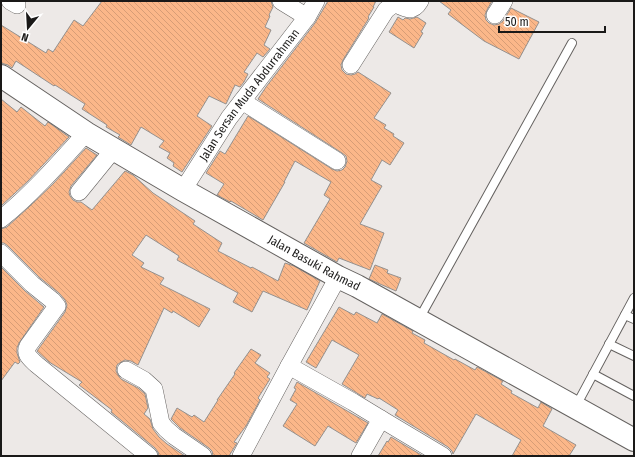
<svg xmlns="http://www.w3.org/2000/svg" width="635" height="457" font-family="'Fira Sans Condensed',sans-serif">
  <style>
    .building { fill: url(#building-back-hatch); stroke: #94918f }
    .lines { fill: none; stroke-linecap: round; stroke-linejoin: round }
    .service-casing { stroke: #656260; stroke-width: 10 }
    .minor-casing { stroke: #656260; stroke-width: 18 }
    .secondary-casing { stroke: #656260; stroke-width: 24 }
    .service { stroke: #fff; stroke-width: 8 }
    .minor { stroke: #fff; stroke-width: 17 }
    .secondary { stroke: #fff; stroke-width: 22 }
    .labels { text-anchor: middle; stroke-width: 4; stroke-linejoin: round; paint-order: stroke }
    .street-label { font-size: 12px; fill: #1a1918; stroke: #fff }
  </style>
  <defs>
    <pattern id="building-back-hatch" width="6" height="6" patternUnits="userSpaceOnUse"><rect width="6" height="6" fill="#fbb789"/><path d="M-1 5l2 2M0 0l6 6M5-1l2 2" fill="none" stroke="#d79d76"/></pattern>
  </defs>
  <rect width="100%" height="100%" fill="#ede9e7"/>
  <g class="building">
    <path d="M102,1H271L273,7L269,15L270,16L265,27L271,30L264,45L270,49L263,57L257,53L244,72L248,74L244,82L240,87L235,85L226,104L209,96L197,116L212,126L182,172L173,166L174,163L167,158L170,153L159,147L164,141L141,127L131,145L118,137L120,135L106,127L107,125L82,109L85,104L55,85L54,86L16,61L12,68L8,65L1,63V25L46,53L48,49L53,52L74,20L83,26Z"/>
    <path d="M328,1H376L373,7H374L368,17L369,18L343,60L341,65L342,70L346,74L351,75L355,74L358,72L391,93L374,118L386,125L384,128L394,134L393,136L404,143L390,165L382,160L371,180L382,186L360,224L384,233L370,270L339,258L337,262L304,243L330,199L324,195L331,182L295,161L284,182H285L263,220L231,201L230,202L217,195L224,184L206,173L220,151L225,154L248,116L332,169L337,171L342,170L345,167L347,161L346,156L342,153L258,99L266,87L315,23Z"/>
    <path d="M439,1H492L487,10L485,15L486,20L489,23L494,25L499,24L503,21L511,8L539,22L519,59L484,41L448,14L451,10Z"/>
    <path d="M398,17L403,20L405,18L410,19L417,17L426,23L421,32L423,33L414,48L389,32Z"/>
    <path d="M1,99L17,112L21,107L45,126L48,122L69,137L28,181L1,206Z"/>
    <path d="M86,148L97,155L71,186L69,192L70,196L73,200L77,202H81L92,210L125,171L133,175L153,193L195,221L193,224L222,243L218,251L251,268L252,267L278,281L285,263L294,266L320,281L307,310L263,291L252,312L233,302L238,293L177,260L179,256L146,235L132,255L144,263L141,267L164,278L160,284L210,309L199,327L173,311L172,313L164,308L138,365L131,361L125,360L121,362L117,365L116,371L118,375L121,379L138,388L145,394L148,408L144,414L150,419L153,429L159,437L167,444L185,456H159L158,452L155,448L111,412L112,410L79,385L82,382L49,362L37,351L65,312L67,305L65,300L59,293L39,277L8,246L4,243H1V229L7,227L30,206L53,184Z"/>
    <path d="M375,265L388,270L387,273L401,278L396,291L380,284L369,279Z"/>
    <path d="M1,267L25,291L44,307L19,343L17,348V353L20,362L18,364L15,362L1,381Z"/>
    <path d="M339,307L354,315L356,312L377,323L382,314L413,331L412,333L425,340L424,343L454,360L455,359L475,370L477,367L503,381L501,384L512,391L511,393L538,408L541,402L552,409L543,426L576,445L569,456H512L521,440L476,414L453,454L452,451L448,447L395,415L398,410L379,398L378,399L367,394L365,398L342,384L359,355L332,340L316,368L306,362Z"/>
    <path d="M251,349L261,355L255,363L270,373L267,377L270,379L258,398L260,400L246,426L234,442L237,443L229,456H213L212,451L209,448L180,428L171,419L177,408L192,417L194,415L204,422L218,400H217L235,374L234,373Z"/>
    <path d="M297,382L368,423L356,443L328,426L315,446L283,426L297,404L290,400L296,389L294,388Z"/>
    <path d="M391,437L423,456H378L387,441L388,442Z"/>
  </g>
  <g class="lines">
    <defs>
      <g id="service">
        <path d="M625,315L634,319"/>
        <path d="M419,319L572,43"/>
        <path d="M609,344L634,356"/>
        <path d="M593,374L634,396"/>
        <path d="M576,406L634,298"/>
      </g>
      <g id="minor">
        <path d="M10,1L17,5"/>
        <path d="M281,1L307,17"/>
        <path d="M495,15L504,1"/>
        <path d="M351,65L386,10L391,6L396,4C406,9 413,13 420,1"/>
        <path d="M242,101L337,161"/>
        <path id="s1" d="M183,190L229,118L307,17L316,1"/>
        <path d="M79,192L114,149"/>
        <path d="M1,219C32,194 60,162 86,133"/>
        <path d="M1,253L32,284L53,301L57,306L28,346C24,354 30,358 36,364L149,456"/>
        <path d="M289,366L353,402L381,419L360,456"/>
        <path d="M126,370L144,380L154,389L161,423L166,429L174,436L203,456"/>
        <path d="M381,419L443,456"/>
        <path d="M241,456L289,366L338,277"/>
      </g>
      <g id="secondary">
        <path id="s2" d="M1,76L86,133L183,190L338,277L357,286L634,440"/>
      </g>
    </defs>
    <use href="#service" class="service-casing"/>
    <use href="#minor" class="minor-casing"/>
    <use href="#secondary" class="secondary-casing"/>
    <use href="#service" class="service"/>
    <use href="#minor" class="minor"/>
    <use href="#secondary" class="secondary"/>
  </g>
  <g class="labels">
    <g class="street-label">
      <text dy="4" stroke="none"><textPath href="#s1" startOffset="116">Jalan Sersan Muda Abdurrahman</textPath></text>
      <text dy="4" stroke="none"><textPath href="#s2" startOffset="365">Jalan Basuki Rahmad</textPath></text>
    </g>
  </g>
  <rect width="635" height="457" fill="none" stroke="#1a1918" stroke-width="4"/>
  <g transform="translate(28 28) rotate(198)" stroke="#ffffff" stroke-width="3" paint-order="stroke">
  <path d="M0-3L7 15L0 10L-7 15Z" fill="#1a1918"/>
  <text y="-6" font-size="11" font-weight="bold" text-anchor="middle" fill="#1a1918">N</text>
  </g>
  <path d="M499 26v6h106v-6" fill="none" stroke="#1a1918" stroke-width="2"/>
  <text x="505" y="26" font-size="12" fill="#1a1918" stroke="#ffffff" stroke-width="3" paint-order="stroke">50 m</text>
</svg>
